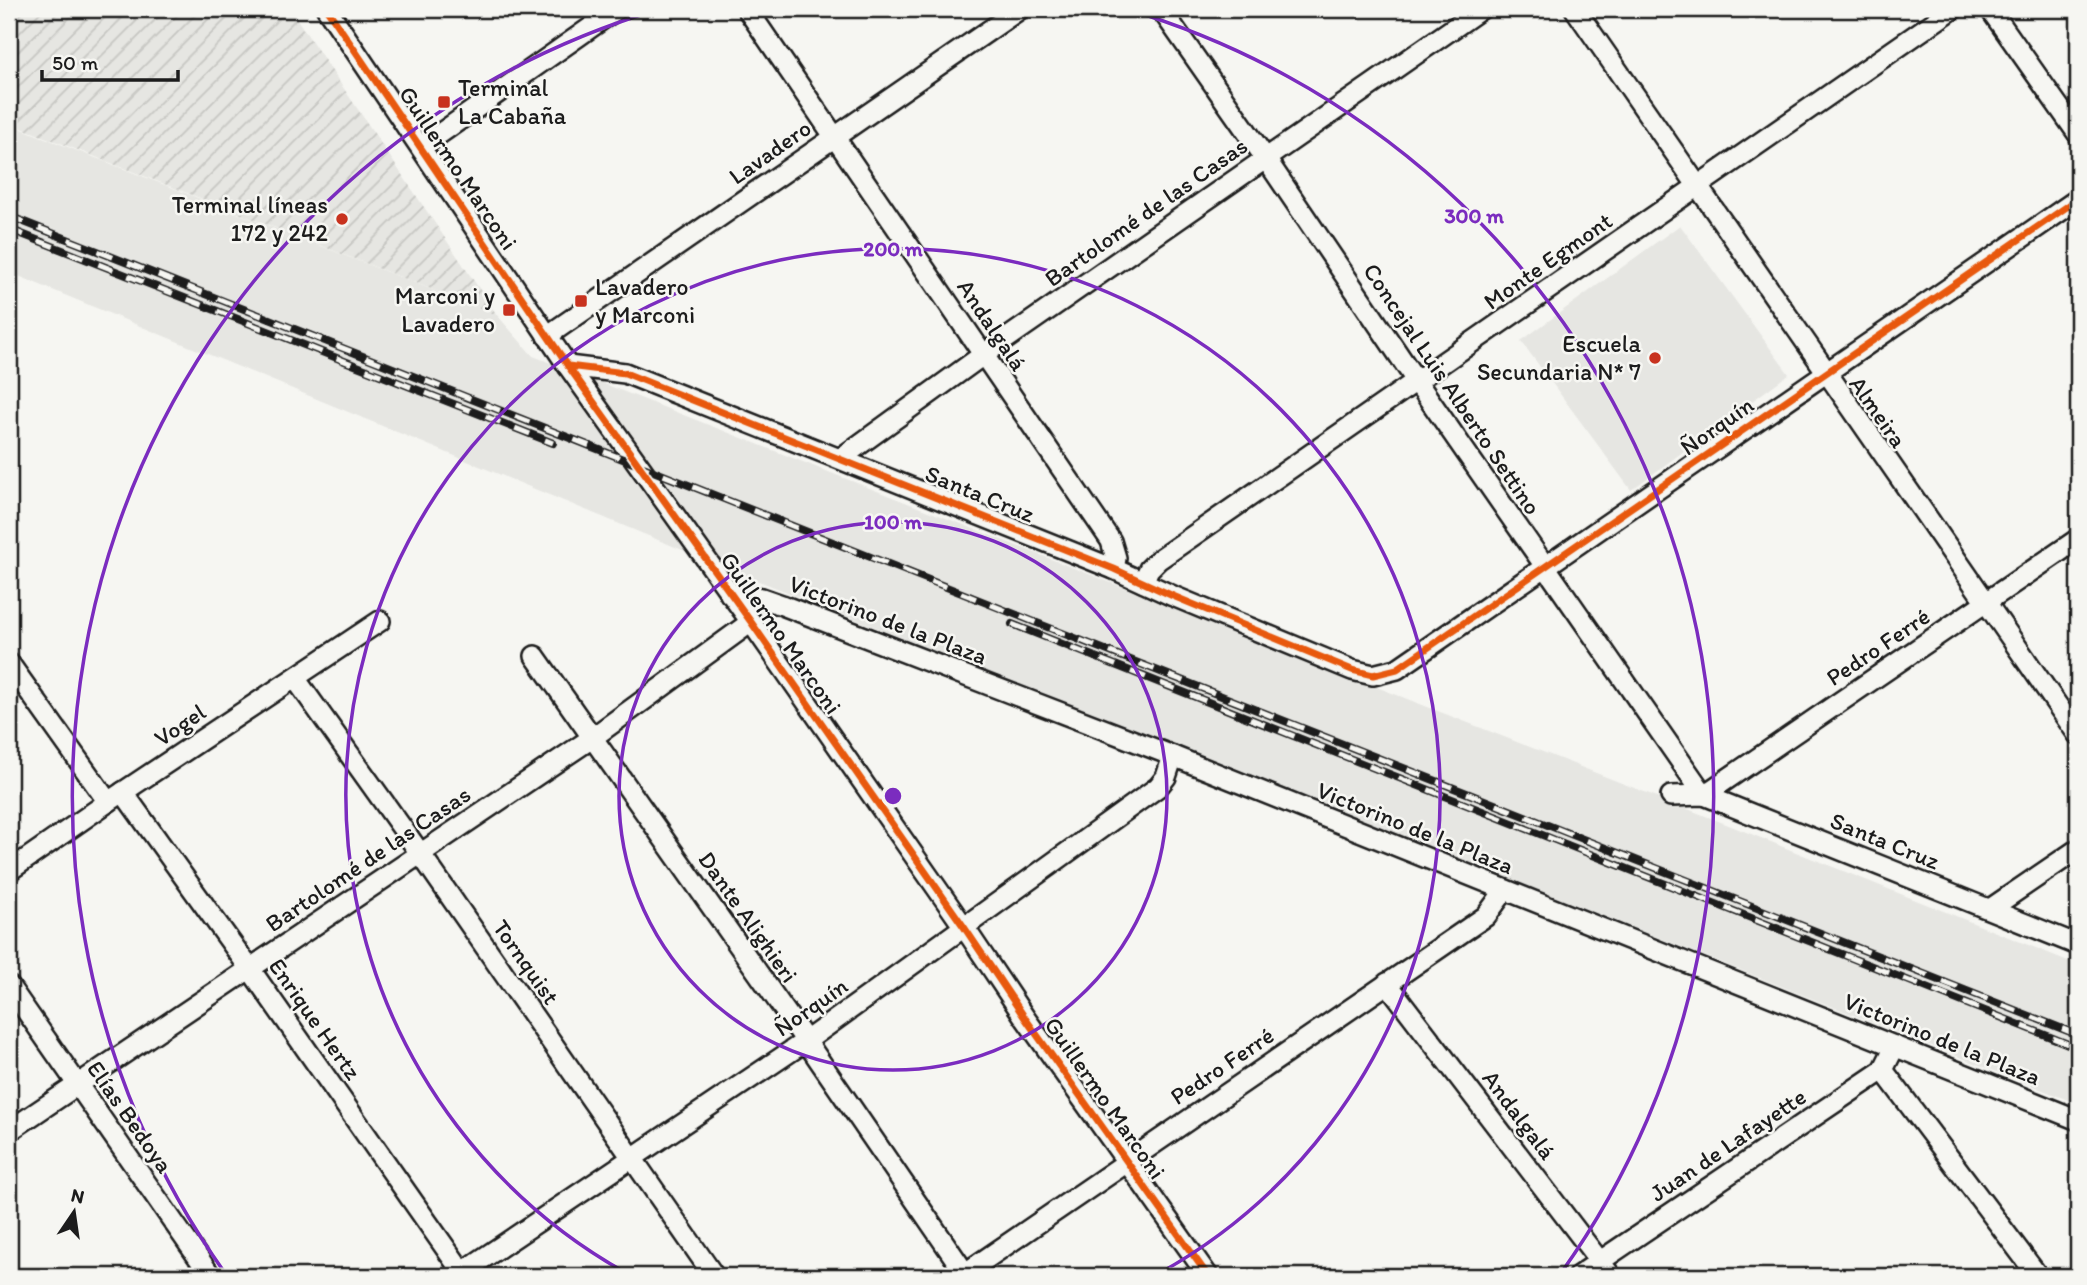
<svg xmlns="http://www.w3.org/2000/svg" width="2087" height="1285" font-family="Itim,sans-serif">
  <style>
    .built { fill: #e6e6e2 }
    .industrial { fill: url(#industrial-furrows) }
    .lines { fill: none; stroke-linecap: round; stroke-linejoin: round }
    .minor-casing { stroke: #1c1c1c; stroke-width: 24 }
    .minor { stroke: #f6f6f2; stroke-width: 19 }
    .rail-casing { stroke: #1c1c1c; stroke-width: 8 }
    .rail { stroke: #f6f6f2; stroke-width: 5; stroke-dasharray: 16; stroke-linecap: butt }
    .cycleway-casing { stroke: #f6f6f2; stroke-width: 11 }
    .cycleway { stroke: #e8590c; stroke-width: 7 }
    .ring { fill: none; stroke: #7b2cbf; stroke-width: 3.5 }
    .poi-dot { fill: #c8321e; stroke: #f6f6f2; stroke-width: 2.5 }
    .labels { text-anchor: middle; stroke-width: 5; stroke-linejoin: round; paint-order: stroke }
    .poi-label { font-size: 24px; fill: #1c1c1c; stroke: #f6f6f2; text-anchor: end }
    .street-label { font-size: 24px; fill: #1c1c1c; stroke: #f6f6f2 }
    .centre { fill: #7b2cbf; stroke: #f6f6f2; stroke-width: 3.5 }
    .ring-label { font-size: 21px; text-anchor: middle; font-weight: bold; fill: #7b2cbf; stroke: #f6f6f2; stroke-width: 5; stroke-linejoin: round; paint-order: stroke }
  </style>
  <defs>
    <pattern id="industrial-furrows" width="10" height="10" patternUnits="userSpaceOnUse" patternTransform="scale(1.75)"><rect width="10" height="10" fill="#e6e6e2"/><path d="M-1 1l2-2M0 10L10 0M9 11l2-2" fill="none" stroke="#c5c5c1"/></pattern>
  </defs>
  <rect width="100%" height="100%" fill="#f6f6f2"/>
  <filter id="ink" filterUnits="userSpaceOnUse"><feTurbulence type="fractalNoise" baseFrequency=".0143" numOctaves="2"/><feDisplacementMap in="SourceGraphic" scale="14" xChannelSelector="R" yChannelSelector="G"/><feConvolveMatrix kernelMatrix="1 2 1 2 8 2 1 2 1" color-interpolation-filters="sRGB"/></filter>
  <g filter="url(#ink)">
    <g class="built">
      <path d="M9,124L497,315L533,356L1726,824L2078,965V1104L731,570L9,272Z"/>
      <path d="M1680,225L1789,374L1631,490L1521,341Z"/>
    </g>
    <path class="industrial" d="M9,9H290L497,315L9,123Z"/>
    <g class="lines">
      <defs>
        <g id="minor">
          <path d="M327,9L568,366L751,622L964,927L1025,1018L1208,1276"/>
          <path d="M747,9L1111,541L1116,558L1114,569"/>
          <path d="M1161,9L1266,159L1417,382L1704,795"/>
          <path d="M1575,9L2078,735"/>
          <path d="M1990,9L2078,134"/>
          <path d="M421,147L617,9"/>
          <path d="M547,336L1020,9"/>
          <path d="M568,366L625,373L1114,569L1173,596L1352,670L1373,675L1397,669L2078,199"/>
          <path d="M841,458L983,355L1481,9"/>
          <path d="M1143,582L1149,569L1158,560L1953,9"/>
          <path d="M730,594L762,598L782,605L1173,756L2078,1120"/>
          <path d="M535,656L806,1041L967,1276"/>
          <path d="M9,663L108,802"/>
          <path d="M295,678L420,853L714,1276"/>
          <path d="M123,792L250,969L465,1276"/>
          <path d="M1704,795L2078,539"/>
          <path d="M1671,796L1704,795L2078,945"/>
          <path d="M9,871L108,802L380,621"/>
          <path d="M1990,909L2078,849"/>
          <path d="M1387,983L1611,1276"/>
          <path d="M9,986L211,1276"/>
          <path d="M1883,1070L2038,1276"/>
          <path d="M9,1131L592,738L751,622"/>
          <path d="M457,1276L806,1041L1158,787L1166,777L1173,756"/>
          <path d="M961,1276L1486,916L1505,890"/>
          <path d="M1578,1276L1883,1070L1895,1046"/>
        </g>
      </defs>
      <use href="#minor" class="minor-casing"/>
      <use href="#minor" class="minor"/>
      <defs>
        <g id="rail">
          <path d="M9,216L2078,1035"/>
          <path d="M9,229L553,443"/>
          <path d="M1012,624L2078,1048"/>
        </g>
      </defs>
      <use href="#rail" class="rail-casing"/>
      <use href="#rail" class="rail"/>
      <defs>
        <g id="cycleway">
          <path d="M327,9L568,366L751,622L964,927L1025,1018L1208,1276"/>
          <path d="M568,366L625,373L1114,569L1173,596L1352,670L1373,675L1397,669L2078,199"/>
        </g>
      </defs>
      <use href="#cycleway" class="cycleway-casing"/>
      <use href="#cycleway" class="cycleway"/>
    </g>
  </g>
  <g class="ring">
    <circle cx="893" cy="796" r="274"/>
    <path d="M628 1274A547 547 0 1 1 1158 1274"/>
    <path d="M225 1273A821 821 0 0 1 660 9M1126 9A821 821 0 0 1 1561 1273"/>
  </g>
  <g class="poi-dot">
    <rect x="437" y="95" width="14" height="14" rx="3.5"/>
    <circle cx="342" cy="219" r="7"/>
    <rect x="574" y="294" width="14" height="14" rx="3.5"/>
    <rect x="502" y="303" width="14" height="14" rx="3.5"/>
    <circle cx="1655" cy="358" r="7"/>
  </g>
  <g class="labels">
    <g class="poi-label">
      <text x="458" y="96" text-anchor="start">Terminal<tspan x="458" dy="28">La Cabaña</tspan></text>
      <text x="328" y="213">Terminal líneas<tspan x="328" dy="28">172 y 242</tspan></text>
      <text x="595" y="295" text-anchor="start">Lavadero<tspan x="595" dy="28">y Marconi</tspan></text>
      <text x="495" y="304">Marconi y<tspan x="495" dy="28">Lavadero</tspan></text>
      <text x="1641" y="352">Escuela<tspan x="1641" dy="28">Secundaria N* 7</tspan></text>
    </g>
    <g class="street-label">
      <text transform="translate(770 152) rotate(-35)" y="8">Lavadero</text>
      <text transform="translate(458 168) rotate(56)" y="8">Guillermo Marconi</text>
      <text transform="translate(1146 212) rotate(-35)" y="8">Bartolomé de las Casas</text>
      <text transform="translate(1548 261) rotate(-35)" y="8">Monte Egmont</text>
      <text transform="translate(992 325) rotate(56)" y="8">Andalgalá</text>
      <text transform="translate(1452 389) rotate(56)" y="8">Concejal Luis Alberto Settino</text>
      <text transform="translate(1878 412) rotate(55)" y="8">Almeira</text>
      <text transform="translate(1717 426) rotate(-35)" y="8">Ñorquín</text>
      <text transform="translate(980 494) rotate(22)" y="8">Santa Cruz</text>
      <text transform="translate(888 620) rotate(21)" y="8">Victorino de la Plaza</text>
      <text transform="translate(781 633) rotate(55)" y="8">Guillermo Marconi</text>
      <text transform="translate(1878 647) rotate(-34)" y="8">Pedro Ferré</text>
      <text transform="translate(180 725) rotate(-34)" y="8">Vogel</text>
      <text transform="translate(1415 828) rotate(22)" y="8">Victorino de la Plaza</text>
      <text transform="translate(1885 841) rotate(22)" y="8">Santa Cruz</text>
      <text transform="translate(368 859) rotate(-34)" y="8">Bartolomé de las Casas</text>
      <text transform="translate(748 917) rotate(55)" y="8">Dante Alighieri</text>
      <text transform="translate(526 962) rotate(55)" y="8">Tornquist</text>
      <text transform="translate(811 1007) rotate(-35)" y="8">Ñorquín</text>
      <text transform="translate(315 1019) rotate(55)" y="8">Enrique Hertz</text>
      <text transform="translate(1942 1039) rotate(22)" y="8">Victorino de la Plaza</text>
      <text transform="translate(1222 1066) rotate(-34)" y="8">Pedro Ferré</text>
      <text transform="translate(1105 1098) rotate(55)" y="8">Guillermo Marconi</text>
      <text transform="translate(1519 1115) rotate(53)" y="8">Andalgalá</text>
      <text transform="translate(130 1117) rotate(55)" y="8">Elías Bedoya</text>
      <text transform="translate(1728 1145) rotate(-34)" y="8">Juan de Lafayette</text>
    </g>
  </g>
  <circle cx="893" cy="796" r="10" class="centre"/>
  <g class="ring-label">
    <text x="1474" y="223">300 m</text>
    <text x="893" y="256">200 m</text>
    <text x="893" y="529">100 m</text>
  </g>
  <rect width="2087" height="1285" fill="none" stroke="#f6f6f2" stroke-width="35"/>
  <rect x="18" y="18" width="2052" height="1250" fill="none" stroke="#1c1c1c" stroke-width="2.5" filter="url(#ink)"/>
  <g transform="translate(74 1212) rotate(13)" stroke="#f6f6f2" stroke-width="5" paint-order="stroke">
  <path d="M0-5L12 26L0 18L-12 26Z" fill="#1c1c1c"/>
  <text y="-10" font-size="19" font-weight="bold" text-anchor="middle" fill="#1c1c1c">N</text>
  </g>
  <path d="M42 70v10h136v-10" fill="none" stroke="#1c1c1c" stroke-width="3.5"/>
  <text x="52" y="70" font-size="21" fill="#1c1c1c" stroke="#f6f6f2" stroke-width="5" paint-order="stroke">50 m</text>
</svg>
